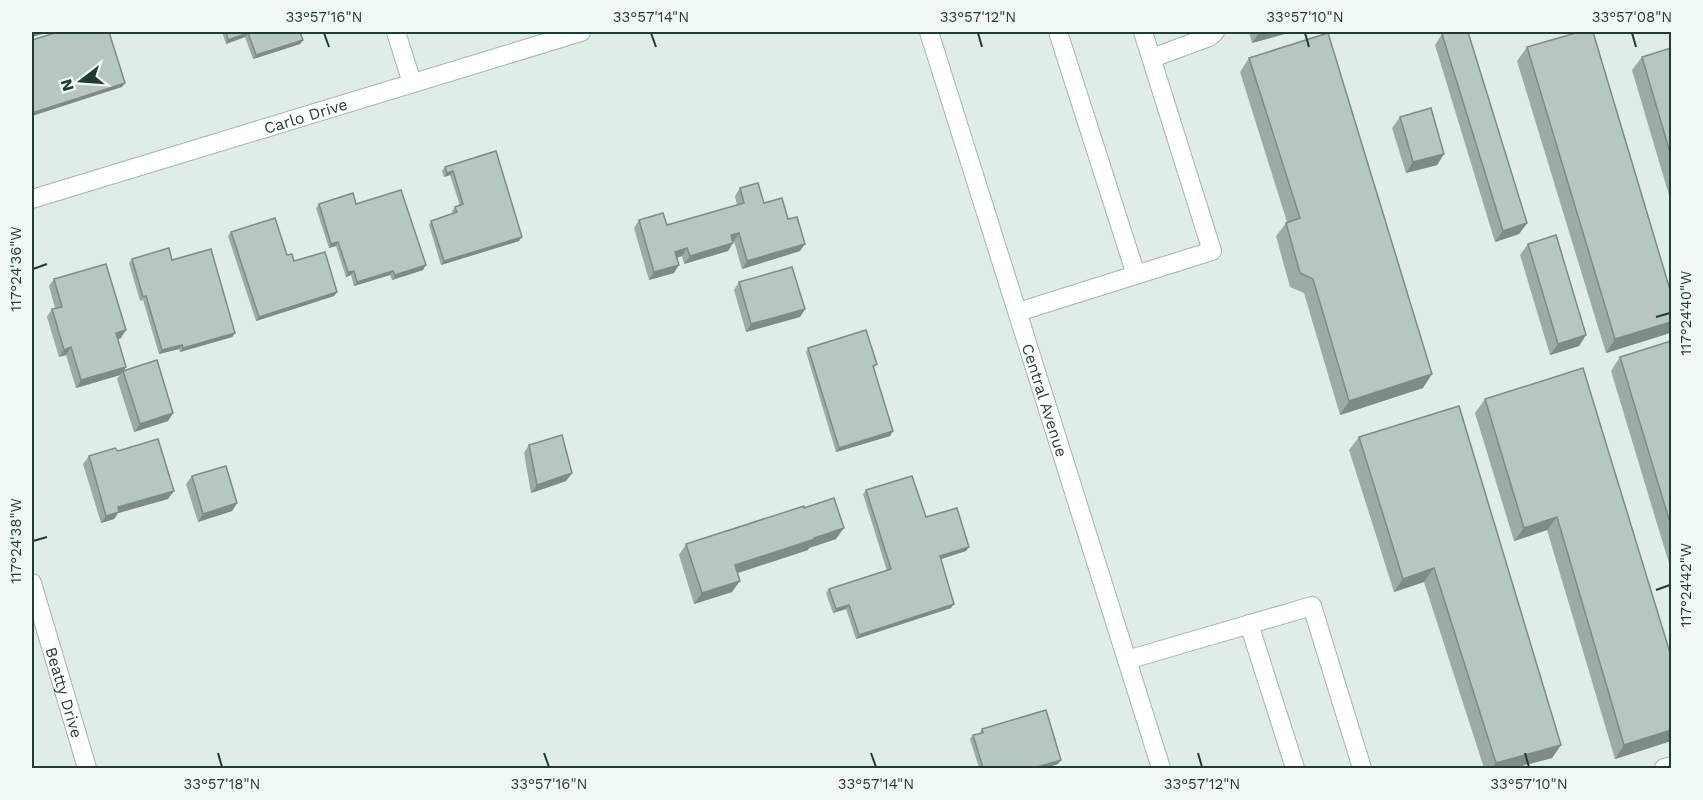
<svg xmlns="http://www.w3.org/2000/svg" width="1703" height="800" font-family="'Work Sans',sans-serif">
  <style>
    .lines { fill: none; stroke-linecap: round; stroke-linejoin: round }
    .lane-casing { stroke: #a2b4ad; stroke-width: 20 }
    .street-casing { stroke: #a2b4ad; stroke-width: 20 }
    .secondary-casing { stroke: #9db9ad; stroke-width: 20 }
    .lane { stroke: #fff; stroke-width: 18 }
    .street { stroke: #fff; stroke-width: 18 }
    .secondary { stroke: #fff; stroke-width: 18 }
    .wall { fill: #9caba3 }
    .shaded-wall { fill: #7f8b85 }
    .building { fill: #b5c7be; stroke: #7f8b85; stroke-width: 1.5 }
    .ticks { fill: none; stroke: #1f3e33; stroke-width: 2 }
    .labels { text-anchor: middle; stroke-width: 5; stroke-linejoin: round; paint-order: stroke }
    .street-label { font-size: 16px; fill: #1f3e33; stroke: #f1f9f4 }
    .neatline { fill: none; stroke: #1f3e33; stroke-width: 2 }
    .ticks-label { font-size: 15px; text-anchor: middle; fill: #1f3e33 }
  </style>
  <rect width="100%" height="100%" fill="#e0ece6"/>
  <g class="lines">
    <defs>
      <g id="lane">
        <path d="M1058,32L1136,275"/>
        <path d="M1152,58L1209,37L1215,32"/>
        <path d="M1018,312L1212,251L1143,32"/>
        <path d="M1249,624L1295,768"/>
        <path d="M1127,660L1312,606L1362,768"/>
        <path d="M1664,768L1672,766"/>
      </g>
      <g id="street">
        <path d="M396,32L412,83"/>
        <path id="s1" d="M32,199L581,32"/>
        <path id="s2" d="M32,583L87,768"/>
      </g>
      <g id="secondary">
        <path id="s3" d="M929,32L1161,768"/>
      </g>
    </defs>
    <use href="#lane" class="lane-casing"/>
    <use href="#street" class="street-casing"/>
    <use href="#secondary" class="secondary-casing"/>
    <use href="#lane" class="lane"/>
    <use href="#street" class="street"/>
    <use href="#secondary" class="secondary"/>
  </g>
  <g class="wall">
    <path d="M222,32H300L303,40L300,44L253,59L245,37L226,44Z"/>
    <path d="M1249,32H1292L1252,43Z"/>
    <path d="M1442,34L1527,223L1519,234L1495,242L1435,45Z"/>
    <path d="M1527,47L1670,333L1606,353L1517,61Z"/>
    <path d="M1671,48V202L1632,70L1642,57Z"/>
    <path d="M1249,58L1423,388L1340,415L1304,293L1290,287L1276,236L1286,223L1287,222L1240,72Z"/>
    <path d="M1400,117L1444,154L1437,165L1406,173L1392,128Z"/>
    <path d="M496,151L519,241L441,265L429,225L431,221L453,214L452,211L455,207L460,206L450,175L444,177L442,171L445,167Z"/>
    <path d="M740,188L788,219L800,251L742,269L734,241H733L728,251L684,264L682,256L677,258L674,273L649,280L634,228L639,220L667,225L737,205L735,196Z"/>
    <path d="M319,204H356L423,270L392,280L390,275L354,286L351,275L346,277L336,246L329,248L316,208Z"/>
    <path d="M231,232L287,255L337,292L334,296L256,321L228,236Z"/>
    <path d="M1528,244L1586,335L1579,346L1550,355L1520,255Z"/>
    <path d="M132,259L172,260L235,333L232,337L180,352L179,349L159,354L143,300L140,301L129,263Z"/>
    <path d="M54,279L121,338L118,339L126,367L124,371L173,413L168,421L134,432L117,379L120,375L76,388L66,355L59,357L47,317L52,309L55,308L49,286Z"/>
    <path d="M739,282L805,309L800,317L746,332L734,290Z"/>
    <path d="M1671,341V570L1611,371L1620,357Z"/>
    <path d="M808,348L877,364L874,368L893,431L890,436L836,452L806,352Z"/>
    <path d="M1485,399L1671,656V741L1615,759L1547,530L1514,541L1475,413Z"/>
    <path d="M1359,437L1561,745L1552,758L1514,768H1484L1424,582L1394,592L1349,450Z"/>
    <path d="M529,445L572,473L566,481L531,493L524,453Z"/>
    <path d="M89,456L168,499L118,513L114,519L101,523L83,464Z"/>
    <path d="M192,476L237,503L232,511L198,522L186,484Z"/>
    <path d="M866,490L926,517L966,551L941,559L951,608L856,639L846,609L833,613L826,593L829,589L887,571L863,494Z"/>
    <path d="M804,508L836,539L809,548L808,550L738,573L732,592L694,604L679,555L686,544Z"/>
    <path d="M982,729L1058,764L1045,768H979L970,739L973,735L979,734Z"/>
  </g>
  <g class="shaded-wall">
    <path d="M40,32H50L32,37L33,34Z"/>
    <path d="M1260,32H1292L1252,43Z"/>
    <path d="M248,33L245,37L226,44L228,40Z"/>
    <path d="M303,40L300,44L253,59L256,55Z"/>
    <path d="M125,83L122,87L32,116V113Z"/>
    <path d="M1444,154L1437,165L1406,173L1413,162Z"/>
    <path d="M453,171L450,175L444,177L447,173Z"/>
    <path d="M1527,223L1519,234L1495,242L1503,231Z"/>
    <path d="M739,233L734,241L725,243L731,235Z"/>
    <path d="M522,237L519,241L441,265L444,261Z"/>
    <path d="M338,242L336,246L329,248L331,244Z"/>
    <path d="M733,243L728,251L684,264L690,256Z"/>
    <path d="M805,244L800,251L742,269L747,261Z"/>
    <path d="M687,248L682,256L670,260L675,252Z"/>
    <path d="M426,265L423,270L392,280L395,275Z"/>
    <path d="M679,265L674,273L649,280L654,272Z"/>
    <path d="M354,271L351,275L346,277L348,272Z"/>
    <path d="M393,271L390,275L354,286L357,282Z"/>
    <path d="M337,292L334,296L256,321L259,317Z"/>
    <path d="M805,309L800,317L746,332L751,324Z"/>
    <path d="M1671,322V331L1670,333L1606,353L1615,339Z"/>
    <path d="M126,330L121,338L111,341L116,333Z"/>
    <path d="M235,333L232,337L180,352L183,348Z"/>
    <path d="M1586,335L1579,346L1550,355L1558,344Z"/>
    <path d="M182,345L179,349L159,354L162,350Z"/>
    <path d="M71,347L66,355L59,357L64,350Z"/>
    <path d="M126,367L120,375L76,388L81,380Z"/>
    <path d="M1432,374L1423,388L1340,415L1349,401Z"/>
    <path d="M173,413L168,421L134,432L140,424Z"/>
    <path d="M893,431L890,436L836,452L839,448Z"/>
    <path d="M572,473L566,481L531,493L537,485Z"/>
    <path d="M174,491L168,499L118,513L114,519L101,523L106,516L118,507Z"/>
    <path d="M237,503L232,511L198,522L203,514Z"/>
    <path d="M1557,517L1547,530L1514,541L1524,528Z"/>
    <path d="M844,528L836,539L809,548L808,550L728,576L735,565Z"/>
    <path d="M969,547L966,551L938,560L940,556Z"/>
    <path d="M1434,568L1424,582L1394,592L1403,579Z"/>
    <path d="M740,581L732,592L694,604L702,593Z"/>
    <path d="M954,604L951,608L856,639L859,635Z"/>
    <path d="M849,605L846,609L833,613L836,609Z"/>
    <path d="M1671,730V741L1615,759L1624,745Z"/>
    <path d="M1561,745L1552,758L1514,768H1492L1496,763Z"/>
    <path d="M1061,760L1058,764L1045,768H1034Z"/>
  </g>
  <g class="building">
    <path d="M58,32H109L125,83L32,113V40Z"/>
    <path d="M226,32H300L303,40L256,55L248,33L228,40Z"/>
    <path d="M1449,32H1468L1527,223L1503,231L1442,34Z"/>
    <path d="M1579,32H1593L1671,293V322L1615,339L1527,47Z"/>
    <path d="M1328,33L1432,374L1349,401L1313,279L1300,273L1286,223L1300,218L1249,58Z"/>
    <path d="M1671,48V156L1642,57Z"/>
    <path d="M1431,108L1444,154L1413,162L1400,117Z"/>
    <path d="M496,151L522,237L444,261L431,221L457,212L455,207L463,204L453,171L447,173L445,167Z"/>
    <path d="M758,183L764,203L782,198L788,219L797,217L805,244L747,261L739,233L731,235L733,243L690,256L687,248L675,252L679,265L654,272L639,220L663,213L667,225L744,203L740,188Z"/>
    <path d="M401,190L426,265L395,275L393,271L357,282L354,271L348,272L338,242L331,244L319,204L353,193L356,204Z"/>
    <path d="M275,218L287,255L292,254L294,261L325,252L337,292L259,317L231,232Z"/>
    <path d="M1556,235L1586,335L1558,344L1528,244Z"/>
    <path d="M169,248L172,260L211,249L235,333L183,348L182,345L162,350L146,296L143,297L132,259Z"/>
    <path d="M106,264L126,330L116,333L126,367L81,380L71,347L64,350L52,309L62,307L54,279Z"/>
    <path d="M792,267L805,309L751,324L739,282Z"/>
    <path d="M866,330L877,364L873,366L893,431L839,448L808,348Z"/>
    <path d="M1671,341V526L1620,357Z"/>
    <path d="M157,360L173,413L140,424L123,371Z"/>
    <path d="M1583,368L1671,656V730L1624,745L1557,517L1524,528L1485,399Z"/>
    <path d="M1459,406L1561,745L1496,763L1434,568L1403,579L1359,437Z"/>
    <path d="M562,435L572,473L537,485L529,445Z"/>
    <path d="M158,439L174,491L118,507L119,512L106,516L89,456L115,448L118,451Z"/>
    <path d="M226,466L237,503L203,514L192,476Z"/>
    <path d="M912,476L926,517L957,508L969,547L940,556L954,604L859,635L849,605L836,609L829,589L891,569L866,490Z"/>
    <path d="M834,498L844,528L814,538L815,539L735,565L740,581L702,593L686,544L804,506V508Z"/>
    <path d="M1046,710L1061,760L1034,768H983L973,735L983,733L982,729Z"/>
  </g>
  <path class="ticks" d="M324,33L329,47M651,33L656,47M978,33L982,47M1305,33L1309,47M1632,33L1636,47M33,269L47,264M1656,317L1670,313M33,541L47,537M1656,590L1670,585M218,753L222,767M544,753L549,767M871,753L876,767M1198,753L1202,767M1525,753L1529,767"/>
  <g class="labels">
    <g class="street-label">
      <text dy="6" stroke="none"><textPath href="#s1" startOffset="286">Carlo Drive</textPath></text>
      <text dy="6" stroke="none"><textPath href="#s3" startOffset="386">Central Avenue</textPath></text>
      <text dy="6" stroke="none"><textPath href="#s2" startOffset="114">Beatty Drive</textPath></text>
    </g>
  </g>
  <rect width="1703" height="800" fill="none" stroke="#f1f9f4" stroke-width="66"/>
  <g transform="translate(81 81) rotate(253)" stroke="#f1f9f4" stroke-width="4.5" paint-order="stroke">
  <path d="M0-4.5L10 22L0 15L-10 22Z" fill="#1f3e33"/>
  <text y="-9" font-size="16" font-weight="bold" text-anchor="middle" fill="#1f3e33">N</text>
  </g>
  <rect x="33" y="33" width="1637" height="734" class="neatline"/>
  <g class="ticks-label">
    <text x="324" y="22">33°57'16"N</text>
    <text x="651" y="22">33°57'14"N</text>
    <text x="978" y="22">33°57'12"N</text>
    <text x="1305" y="22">33°57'10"N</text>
    <text x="1632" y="22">33°57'08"N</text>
    <text transform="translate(16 269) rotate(-90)" y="5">117°24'36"W</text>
    <text transform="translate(1686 313) rotate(-90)" y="5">117°24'40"W</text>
    <text transform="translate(16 541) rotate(-90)" y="5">117°24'38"W</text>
    <text transform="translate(1686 585) rotate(-90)" y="5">117°24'42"W</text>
    <text x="222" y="789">33°57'18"N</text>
    <text x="549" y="789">33°57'16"N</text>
    <text x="876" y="789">33°57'14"N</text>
    <text x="1202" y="789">33°57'12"N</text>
    <text x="1529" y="789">33°57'10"N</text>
  </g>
</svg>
